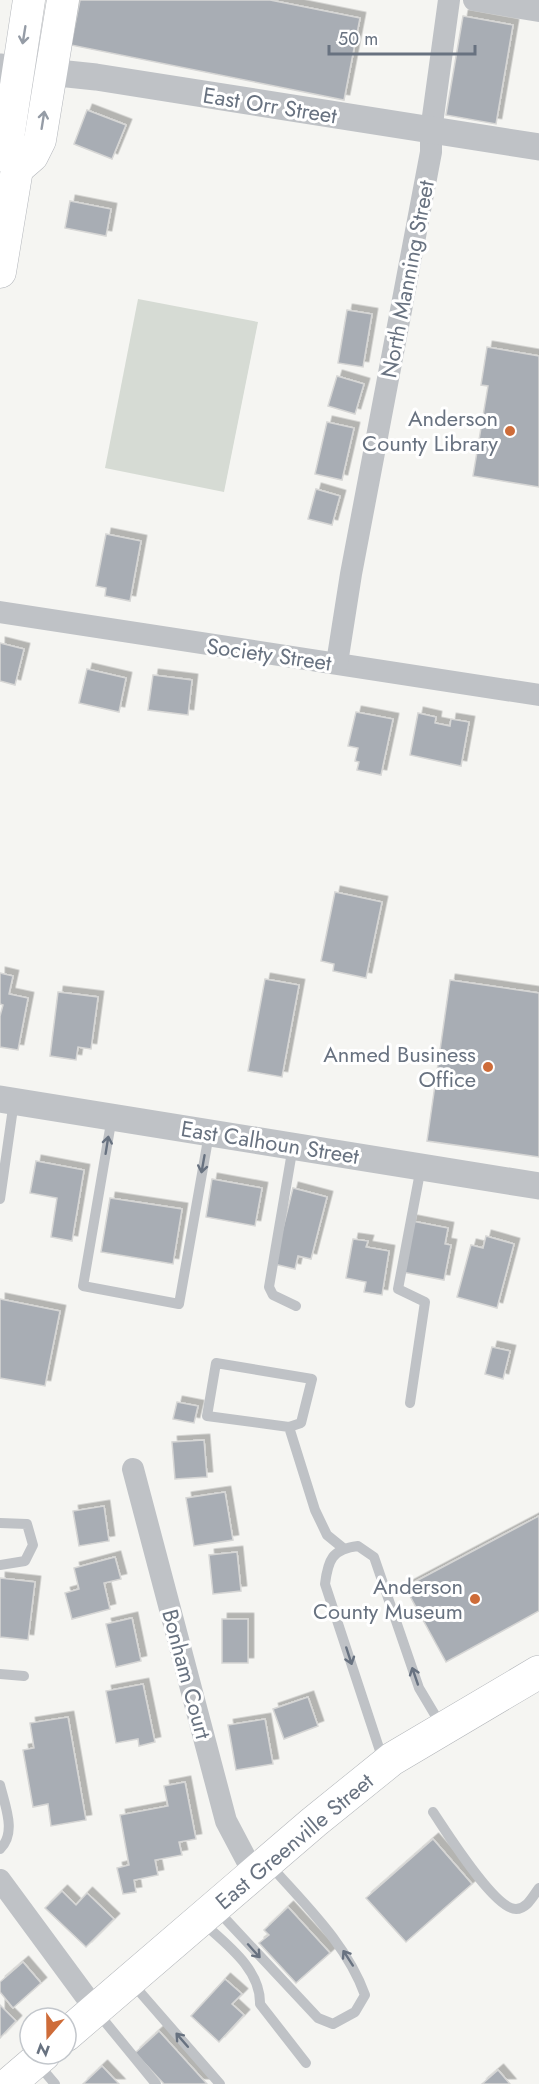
<svg xmlns="http://www.w3.org/2000/svg" width="539" height="2084" font-family="Jost,sans-serif">
  <style>
    .green { fill: #d6dbd4 }
    .building { fill: #a8adb4; stroke: #d6d6d5; stroke-width: 1.5; filter: url(#shadow) }
    .lines { fill: none; stroke-linecap: round; stroke-linejoin: round }
    .secondary-casing { stroke: #b4b7bc; stroke-width: 33 }
    .primary-casing { stroke: #b3b6ba; stroke-width: 34 }
    .service { stroke: #bfc2c6; stroke-width: 10 }
    .minor { stroke: #bfc2c6; stroke-width: 22 }
    .tertiary { stroke: #bfc2c6; stroke-width: 27 }
    .secondary { stroke: #fff; stroke-width: 32 }
    .primary { stroke: #fff; stroke-width: 33 }
    .oneway { stroke: #959ca6 }
    .oneway2 { stroke: #687280 }
    .poi-dot { fill: #ce6c39; stroke: #fff; stroke-width: 2 }
    .labels { text-anchor: middle; stroke-width: 6; stroke-linejoin: round; paint-order: stroke }
    .street-label { font-size: 22px; fill: #687280; stroke: #fff }
    .poi-label { font-size: 22px; fill: #687280; stroke: #fff; text-anchor: end }
  </style>
  <defs>
    <filter id="shadow"><feDropShadow dx="5.5" dy="-5.5" stdDeviation="0" flood-color="#0004"/></filter>
  </defs>
  <rect width="100%" height="100%" fill="#f5f5f2"/>
  <path class="green" d="M138,299L258,322L224,492L105,468Z"/>
  <g class="building">
    <path d="M80,0H270L360,18L344,100L71,45Z"/>
    <path d="M463,16L513,25L496,124L446,115Z"/>
    <path d="M87,110L126,125L112,159L74,144Z"/>
    <path d="M70,201L111,209L106,236L65,228Z"/>
    <path d="M347,310L372,314L363,367L338,363Z"/>
    <path d="M487,347L539,356V487L473,476L488,386L481,385Z"/>
    <path d="M337,376L364,384L355,414L328,406Z"/>
    <path d="M327,422L354,428L342,480L315,474Z"/>
    <path d="M316,489L340,496L332,525L308,519Z"/>
    <path d="M106,534L141,541L130,601L105,596L106,588L96,586Z"/>
    <path d="M0,643L24,649L15,685L0,681Z"/>
    <path d="M87,669L126,678L119,712L79,703Z"/>
    <path d="M153,675L192,680L188,715L148,710Z"/>
    <path d="M356,712L393,719L381,775L357,770L359,762L355,761L358,748L348,746Z"/>
    <path d="M418,713L436,717L435,723L450,726L451,719L469,722L461,766L410,755Z"/>
    <path d="M335,892L382,902L366,978L333,971L334,964L321,961Z"/>
    <path d="M0,973L13,976L9,994L28,998L18,1050L0,1047V1016L3,1005L0,1004Z"/>
    <path d="M265,979L299,985L282,1077L248,1071Z"/>
    <path d="M450,980L539,993V1157L427,1141Z"/>
    <path d="M58,992L98,997L91,1049L78,1047L76,1060L50,1056Z"/>
    <path d="M36,1161L84,1170L72,1241L51,1237L57,1198L30,1193Z"/>
    <path d="M212,1179L262,1188L255,1226L206,1217Z"/>
    <path d="M293,1188L327,1197L311,1259L298,1256L295,1269L274,1264Z"/>
    <path d="M110,1198L182,1209L173,1264L101,1252Z"/>
    <path d="M412,1221L448,1228L445,1244L451,1245L444,1280L402,1272Z"/>
    <path d="M486,1236L514,1244L497,1308L457,1297L471,1245L483,1248Z"/>
    <path d="M353,1239L368,1241L366,1247L389,1251L382,1295L364,1292L366,1282L346,1278Z"/>
    <path d="M0,1299L60,1311L45,1386L0,1378Z"/>
    <path d="M492,1347L510,1351L503,1379L485,1374Z"/>
    <path d="M177,1402L198,1406L194,1423L173,1419Z"/>
    <path d="M204,1440L207,1477L175,1479L172,1442Z"/>
    <path d="M225,1492L233,1540L194,1546L186,1498Z"/>
    <path d="M104,1506L109,1541L79,1546L73,1511Z"/>
    <path d="M539,1516V1611L446,1662L405,1587Z"/>
    <path d="M237,1552L241,1591L213,1594L209,1555Z"/>
    <path d="M115,1557L121,1579L104,1583L110,1609L72,1619L65,1593L79,1589L74,1568Z"/>
    <path d="M0,1578L35,1582L28,1640L0,1637Z"/>
    <path d="M132,1618L141,1661L116,1667L106,1624Z"/>
    <rect x="222" y="1619" width="26" height="44"/>
    <path d="M143,1684L155,1742L139,1746L138,1739L116,1743L106,1691Z"/>
    <path d="M308,1697L318,1726L284,1739L273,1709Z"/>
    <path d="M68,1717L86,1820L51,1826L48,1804L33,1807L23,1750L34,1748L30,1723Z"/>
    <path d="M265,1719L273,1764L236,1770L228,1725Z"/>
    <path d="M185,1782L196,1839L179,1842L182,1855L155,1860L158,1875L134,1880L136,1892L123,1894L117,1868L129,1865L120,1815L168,1806L164,1786Z"/>
    <path d="M433,1839L472,1884L406,1942L366,1898Z"/>
    <path d="M62,1891L76,1905L87,1893L114,1919L86,1947L45,1908Z"/>
    <path d="M288,1907L330,1953L296,1983L259,1943L269,1935L264,1930Z"/>
    <path d="M23,1962L41,1983L13,2008L0,1992V1982Z"/>
    <path d="M225,1979L242,1994L232,2004L244,2015L219,2042L191,2016Z"/>
    <path d="M0,2005L16,2021L0,2038Z"/>
    <path d="M159,2031L207,2084H164L135,2053Z"/>
    <path d="M102,2066L119,2084H83Z"/>
    <path d="M498,2070L510,2084H482Z"/>
  </g>
  <g class="lines">
    <defs>
      <g id="secondary">
        <path d="M17,169L32,156L40,140L63,0"/>
        <path d="M0,272L17,169L10,155L8,138L29,0"/>
      </g>
      <g id="primary">
        <path d="M66,2035L314,1822L392,1759L539,1672"/>
        <path d="M9,2084L44,2054"/>
      </g>
    </defs>
    <use href="#secondary" class="secondary-casing"/>
    <use href="#primary" class="primary-casing"/>
    <g class="service">
      <path d="M112,1117L83,1286L179,1304L209,1134"/>
      <path d="M293,1146L269,1287L273,1295L296,1306"/>
      <path d="M0,1199L14,1101"/>
      <path d="M410,1403L425,1302L398,1289L421,1167"/>
      <path d="M289,1427L301,1423L312,1379L216,1363L207,1416L289,1427L315,1510L327,1535L343,1548"/>
      <path d="M0,1523L27,1524L33,1545L25,1561L0,1565"/>
      <path d="M0,1674L24,1676"/>
      <path d="M383,1760L325,1584C328,1560 332,1549 358,1546L374,1557L419,1688L441,1725"/>
      <path d="M0,1785C5,1806 17,1833 0,1849"/>
      <path d="M433,1812C446,1831 494,1909 516,1909C527,1909 533,1896 539,1888"/>
      <path d="M217,1910L318,2018L333,2024L355,2012L365,1995C346,1943 306,1906 270,1865"/>
      <path d="M202,1922C226,1944 261,1969 260,2004L306,2063"/>
      <path d="M132,1983L220,2084"/>
      <path d="M97,2012L156,2084"/>
      <path d="M38,2064L55,2084"/>
    </g>
    <g class="minor">
      <path d="M474,0L539,11"/>
      <path d="M0,612L539,695"/>
      <path d="M337,663L351,574L431,152V131L449,0"/>
      <path d="M133,1469L226,1821L254,1874"/>
      <path d="M0,1880L95,2009"/>
    </g>
    <g class="tertiary">
      <path d="M0,67L96,77L539,147"/>
      <path d="M0,1099L539,1186"/>
    </g>
    <use href="#secondary" class="secondary"/>
    <use href="#primary" class="primary"/>
  </g>
  <defs><path id="oneway-shaft" d="M-6 0H5M1.5-3L5.5 0L1.5 3" fill="none" stroke-width="1.6" stroke-linecap="round" stroke-linejoin="round" transform="scale(1.5)"/></defs>
  <g class="oneway">
    <use href="#oneway-shaft" transform="translate(24 35) rotate(99)"/>
    <use href="#oneway-shaft" transform="translate(43 120) rotate(-81)"/>
  </g>
  <g class="oneway2">
    <use href="#oneway-shaft" transform="translate(107 1145) rotate(-81)"/>
    <use href="#oneway-shaft" transform="translate(203 1164) rotate(100)"/>
    <use href="#oneway-shaft" transform="translate(349 1656) rotate(72)"/>
    <use href="#oneway-shaft" transform="translate(415 1676) rotate(-109)"/>
    <use href="#oneway-shaft" transform="translate(254 1951) rotate(48)"/>
    <use href="#oneway-shaft" transform="translate(348 1958) rotate(-123)"/>
    <use href="#oneway-shaft" transform="translate(182 2040) rotate(-131)"/>
  </g>
  <g class="poi-dot">
    <circle cx="510" cy="431" r="6"/>
    <circle cx="488" cy="1067" r="6"/>
    <circle cx="475" cy="1599" r="6"/>
  </g>
  <g class="labels">
    <g class="street-label">
      <text transform="translate(270 105) rotate(9)" y="8">East Orr Street</text>
      <text transform="translate(407 279) rotate(-79)" y="8">North Manning Street</text>
      <text transform="translate(269 654) rotate(8)" y="8">Society Street</text>
      <text transform="translate(270 1142) rotate(9)" y="8">East Calhoun Street</text>
      <text transform="translate(187 1674) rotate(75)" y="8">Bonham Court</text>
      <text transform="translate(294 1841) rotate(-40)" y="8">East Greenville Street</text>
    </g>
    <g class="poi-label">
      <text x="498" y="426">Anderson<tspan x="498" dy="25">County Library</tspan></text>
      <text x="476" y="1062">Anmed Business<tspan x="476" dy="25">Office</tspan></text>
      <text x="463" y="1594">Anderson<tspan x="463" dy="25">County Museum</tspan></text>
    </g>
  </g>
  <g transform="translate(48 2036) rotate(200)"><circle r="28" fill="#ffffff" stroke="#c3c7cc" stroke-width="1.5"/>
  <path d="M0-4.5L10 22L0 15L-10 22Z" fill="#ce6c39"/>
  <text y="-9" font-size="16" font-weight="bold" text-anchor="middle" fill="#687280">N</text>
  </g>
  <path d="M329 45v9h146v-9" fill="none" stroke="#687280" stroke-width="3"/>
  <text x="338" y="45" font-size="18" fill="#687280" stroke="#ffffff" stroke-width="4.5" paint-order="stroke">50 m</text>
</svg>
